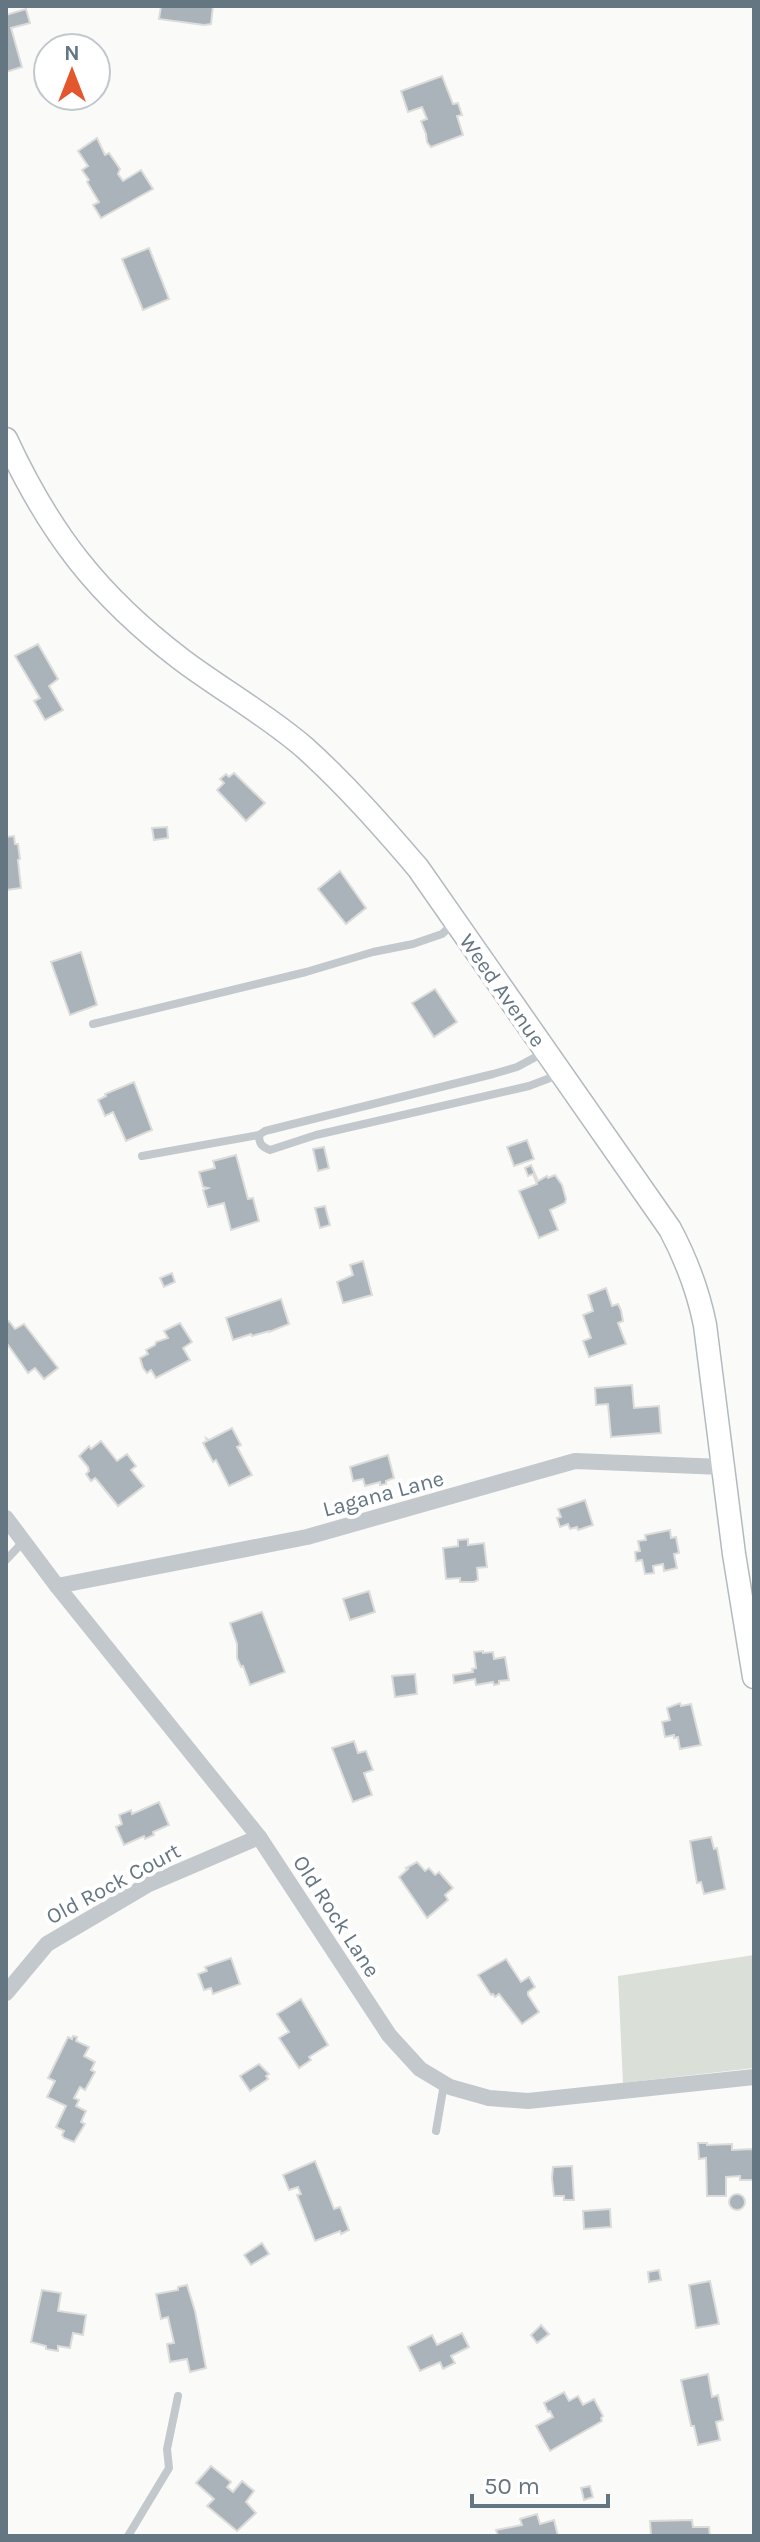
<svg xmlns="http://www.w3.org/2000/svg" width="760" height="2542" font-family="Karla,sans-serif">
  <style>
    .green { fill: #dadfd7 }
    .building { fill: #aab3b9; stroke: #dcdcda; stroke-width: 2 }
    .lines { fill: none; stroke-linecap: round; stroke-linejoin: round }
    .secondary-casing { stroke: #b3babf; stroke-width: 25 }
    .lane { stroke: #c3c8cc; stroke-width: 8 }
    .street { stroke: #c3c8cc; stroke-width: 16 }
    .secondary { stroke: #fff; stroke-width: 22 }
    .labels { text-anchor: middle; stroke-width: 8; stroke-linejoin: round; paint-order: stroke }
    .street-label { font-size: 22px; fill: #657683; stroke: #fff }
  </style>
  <rect width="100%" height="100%" fill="#fafaf8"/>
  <path class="green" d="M754,1955V2068L623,2083L618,1976Z"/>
  <g class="building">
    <path d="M161,6H213L211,24L204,25L159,19Z"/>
    <path d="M26,9L30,23L11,28L22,67L6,72V15Z"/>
    <path d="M442,76L453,104L458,103L462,115L457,116L463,135L431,147L427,142L426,134L421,121L427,119L422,107L408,112L401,91Z"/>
    <path d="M97,138L105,155L109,153L120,169L118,174L123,181L141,170L153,189L101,218L93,205L99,202L87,182L89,180L82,170L88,166L78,151Z"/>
    <path d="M149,248L169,299L143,310L122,259Z"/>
    <path d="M38,644L58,679L49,686L63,710L45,720L34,701L40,698L15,656Z"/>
    <path d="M234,773L265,803L246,821L217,790L224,783L220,779L226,774L229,777Z"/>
    <path d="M167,827L168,838L154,840L152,828Z"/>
    <path d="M14,836L15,844H18L20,859L18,860L21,888L6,890V837Z"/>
    <path d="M340,871L366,908L346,924L318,889Z"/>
    <path d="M81,952L97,1005L70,1015L51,962Z"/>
    <path d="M435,989L457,1022L434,1037L412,1003Z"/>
    <path d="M134,1082L152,1130L126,1141L113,1112L105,1116L98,1100L106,1096L105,1094Z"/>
    <path d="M527,1140L534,1159L514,1166L507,1147Z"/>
    <path d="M324,1147L329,1168L318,1171L313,1149Z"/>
    <path d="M236,1155L248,1199L253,1198L259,1221L231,1230L224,1203L208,1207L203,1190L208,1188L203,1187L199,1172L215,1168L213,1161Z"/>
    <path d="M531,1165L538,1181L547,1176L548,1178L555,1175L562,1185L566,1199L565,1203L550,1210L558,1230L539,1238L519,1191L537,1184L533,1174L528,1176L525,1168Z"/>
    <path d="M325,1206L330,1225L320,1228L315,1208Z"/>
    <path d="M363,1261L372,1295L343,1303L337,1282L353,1275L350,1265Z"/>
    <path d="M172,1273L175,1282L164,1287L160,1278Z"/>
    <path d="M606,1288L612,1306L618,1304L621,1310L623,1321L618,1323L626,1344L589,1357L583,1341L591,1338L583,1315L593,1311L588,1295Z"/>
    <path d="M281,1299L289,1324L269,1332V1331L252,1336L251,1334L233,1340L226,1318Z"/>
    <path d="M9,1321L15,1329L24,1324L58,1368L44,1379L35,1368L28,1373L6,1342V1323Z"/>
    <path d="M180,1323L192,1342L183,1348L190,1360L156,1378L151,1370L147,1373L143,1368L140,1358L148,1354L146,1350L155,1345L156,1342L168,1338L164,1331Z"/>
    <path d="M632,1385L634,1408L659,1406L661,1433L611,1437L608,1404L596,1405L595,1388Z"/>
    <path d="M232,1428L241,1445L237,1447L252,1475L229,1486L216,1460L213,1462L203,1443L207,1441L206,1438L209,1440Z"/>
    <path d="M101,1441L117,1461L127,1454L136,1466L131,1470L144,1486L118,1506L97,1480L95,1478L91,1481L86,1474L89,1471L88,1467L79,1456L89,1446L91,1449Z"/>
    <path d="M388,1455L394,1478L386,1481V1484L380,1485V1482L365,1486L363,1479L353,1481L350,1467Z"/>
    <path d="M585,1500L593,1525L578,1530L577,1527L570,1529L568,1524L560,1527L557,1518L561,1517L558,1509Z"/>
    <path d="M670,1530L671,1538L676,1537L679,1553L674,1554L677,1568L664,1571L663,1564L653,1566L654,1573L645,1574L642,1560L636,1561L635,1552L640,1551L638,1541L646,1540L645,1535Z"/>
    <path d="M468,1539V1545L484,1543L487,1567L477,1568L478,1580L474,1582H460V1578L446,1579L443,1548L458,1546V1540Z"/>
    <path d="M369,1591L375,1612L350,1620L343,1599Z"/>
    <path d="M262,1612L285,1672L250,1685L243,1666L241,1667L237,1658V1644L230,1623Z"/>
    <path d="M483,1651V1653L493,1652L494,1659L505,1657L509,1680L499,1681V1684L494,1685L493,1682L476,1685L475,1679L454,1683L453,1675L473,1672L472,1669L476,1668L474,1652Z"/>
    <path d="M415,1674L417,1694L395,1697L392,1676Z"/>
    <path d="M680,1703L681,1706L691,1704L701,1745L680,1749L678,1737L674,1738V1735L665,1737L662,1722L670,1720L667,1708Z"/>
    <path d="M354,1741L358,1753L366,1751L373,1770L364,1773L372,1795L353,1802L332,1748Z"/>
    <path d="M159,1802L169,1825L153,1832L154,1835L145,1839L144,1836L124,1845L116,1827L122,1824L119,1815L131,1810L132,1814Z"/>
    <path d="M711,1837L714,1849L717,1848L725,1889L704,1894L701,1882L697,1883L690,1841Z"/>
    <path d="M417,1862L425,1871L429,1868L435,1875L439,1872L453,1888L445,1895L448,1900L427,1918L399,1877L408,1869L406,1868Z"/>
    <path d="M231,1958L240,1984L213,1994L211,1988L204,1990L198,1974L207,1971L205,1967Z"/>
    <path d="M506,1959L521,1982L529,1977L535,1987L528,1992V1995L539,2012L522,2024L499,1994L495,1997L493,1994L491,1995L478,1975Z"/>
    <path d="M301,1999L328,2045L309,2057L311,2060L299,2068L279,2038L289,2032L277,2014Z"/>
    <path d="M73,2036L77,2037L76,2041L89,2047L84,2056L95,2062L91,2070L95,2072L85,2090L80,2087L74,2098L79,2100L76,2106L86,2111L81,2122L85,2124L74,2142L64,2138L62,2135L64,2131L56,2127L66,2106L47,2097L55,2081L48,2078L68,2037L72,2039Z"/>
    <path d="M259,2064L269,2074L266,2076L268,2079L250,2091L240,2076Z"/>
    <path d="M698,2143H707V2145L732,2144V2150L752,2149L754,2152V2180H740V2176L726,2177V2196H707L706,2158L699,2159Z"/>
    <path d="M315,2161L334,2209L340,2207L349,2230L341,2234L340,2231L315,2241L297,2195L301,2194L298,2187L289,2190L283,2175Z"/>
    <path d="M572,2166L574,2200H564V2196H554L552,2178L553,2167Z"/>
    <circle cx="737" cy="2202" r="8"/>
    <path d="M610,2209L611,2227L584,2229L583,2211Z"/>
    <path d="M262,2243L269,2254L251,2265L244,2255Z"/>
    <path d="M659,2270L661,2280L649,2282L648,2272Z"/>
    <path d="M710,2281L719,2324L696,2328L689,2285Z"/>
    <path d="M187,2285L195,2311L206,2368L190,2372L187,2359L170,2362L167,2344L174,2343L168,2317L161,2319L156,2294L178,2290V2287Z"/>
    <path d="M42,2290L61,2293L58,2311L86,2315L83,2335L73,2333L70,2348L58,2346V2351L46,2349V2346L31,2342Z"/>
    <path d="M541,2325L549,2334L537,2343L531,2335Z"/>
    <path d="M462,2333L469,2347L451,2356L455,2363L443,2369L440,2362L420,2371L408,2347L432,2335L437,2345Z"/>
    <path d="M708,2374L712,2397L718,2395L723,2420L716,2422L720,2440L698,2445L694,2426H691L681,2380Z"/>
    <path d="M564,2392L569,2401L578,2396L583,2405L594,2399L603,2416L601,2418L602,2421L550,2451L536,2426L553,2417L550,2411L548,2412L544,2403Z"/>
    <path d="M211,2466L231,2482L227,2487L233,2492L242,2481L254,2491L246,2502L256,2513L237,2531L207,2506L214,2499L196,2483Z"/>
    <path d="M590,2486L593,2497L584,2500L581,2488Z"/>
    <path d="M537,2514L540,2524L554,2520L558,2536H499L497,2533L496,2530L522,2525L520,2519Z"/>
    <path d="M692,2520L693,2527H709L710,2536H651L650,2521Z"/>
  </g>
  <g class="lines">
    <defs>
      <path id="secondary" d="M6,439C50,534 98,596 182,660C222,690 267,715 305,748C346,785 382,826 418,868L670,1229C687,1261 698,1290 705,1325L734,1554L754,1677"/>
    </defs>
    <use href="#secondary" class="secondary-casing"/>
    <g class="lane">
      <path d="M93,1024L306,972L373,952L413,944L442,934L453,924"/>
      <path d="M545,1052L517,1067L493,1074L265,1131L259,1135C259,1144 262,1147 270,1150L316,1135L529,1086L558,1075"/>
      <path d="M142,1156L259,1135"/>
      <path d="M6,1560L23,1542"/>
      <path d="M436,2131L444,2084"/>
      <path d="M128,2536L169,2468L167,2449L178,2396"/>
    </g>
    <g class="street">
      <path d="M6,1518L57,1586L259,1837L389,2035L420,2069L450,2087L489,2098L528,2101L754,2077"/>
      <path d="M57,1586L307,1537L575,1461L722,1467"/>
      <path d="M6,1993L47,1944L147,1885L259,1837"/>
    </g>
    <use href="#secondary" class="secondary"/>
  </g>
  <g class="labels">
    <g class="street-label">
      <text transform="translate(503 990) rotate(55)" y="8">Weed Avenue</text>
      <text transform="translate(383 1493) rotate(-15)" y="8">Lagana Lane</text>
      <text transform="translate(113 1883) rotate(-28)" y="8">Old Rock Court</text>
      <text transform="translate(337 1916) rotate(57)" y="8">Old Rock Lane</text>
    </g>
  </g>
  <rect width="760" height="2542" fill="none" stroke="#657683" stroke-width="16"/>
  <g transform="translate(72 72)"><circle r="38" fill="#ffffff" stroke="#c1c8cd" stroke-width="2"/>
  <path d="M0-6L14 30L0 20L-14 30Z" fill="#e4572e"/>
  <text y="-12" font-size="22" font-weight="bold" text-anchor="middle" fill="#657683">N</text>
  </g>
  <path d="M472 2494v12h136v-12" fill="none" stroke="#657683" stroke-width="4"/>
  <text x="484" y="2494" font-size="24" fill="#657683" stroke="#ffffff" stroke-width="6" paint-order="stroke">50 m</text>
</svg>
